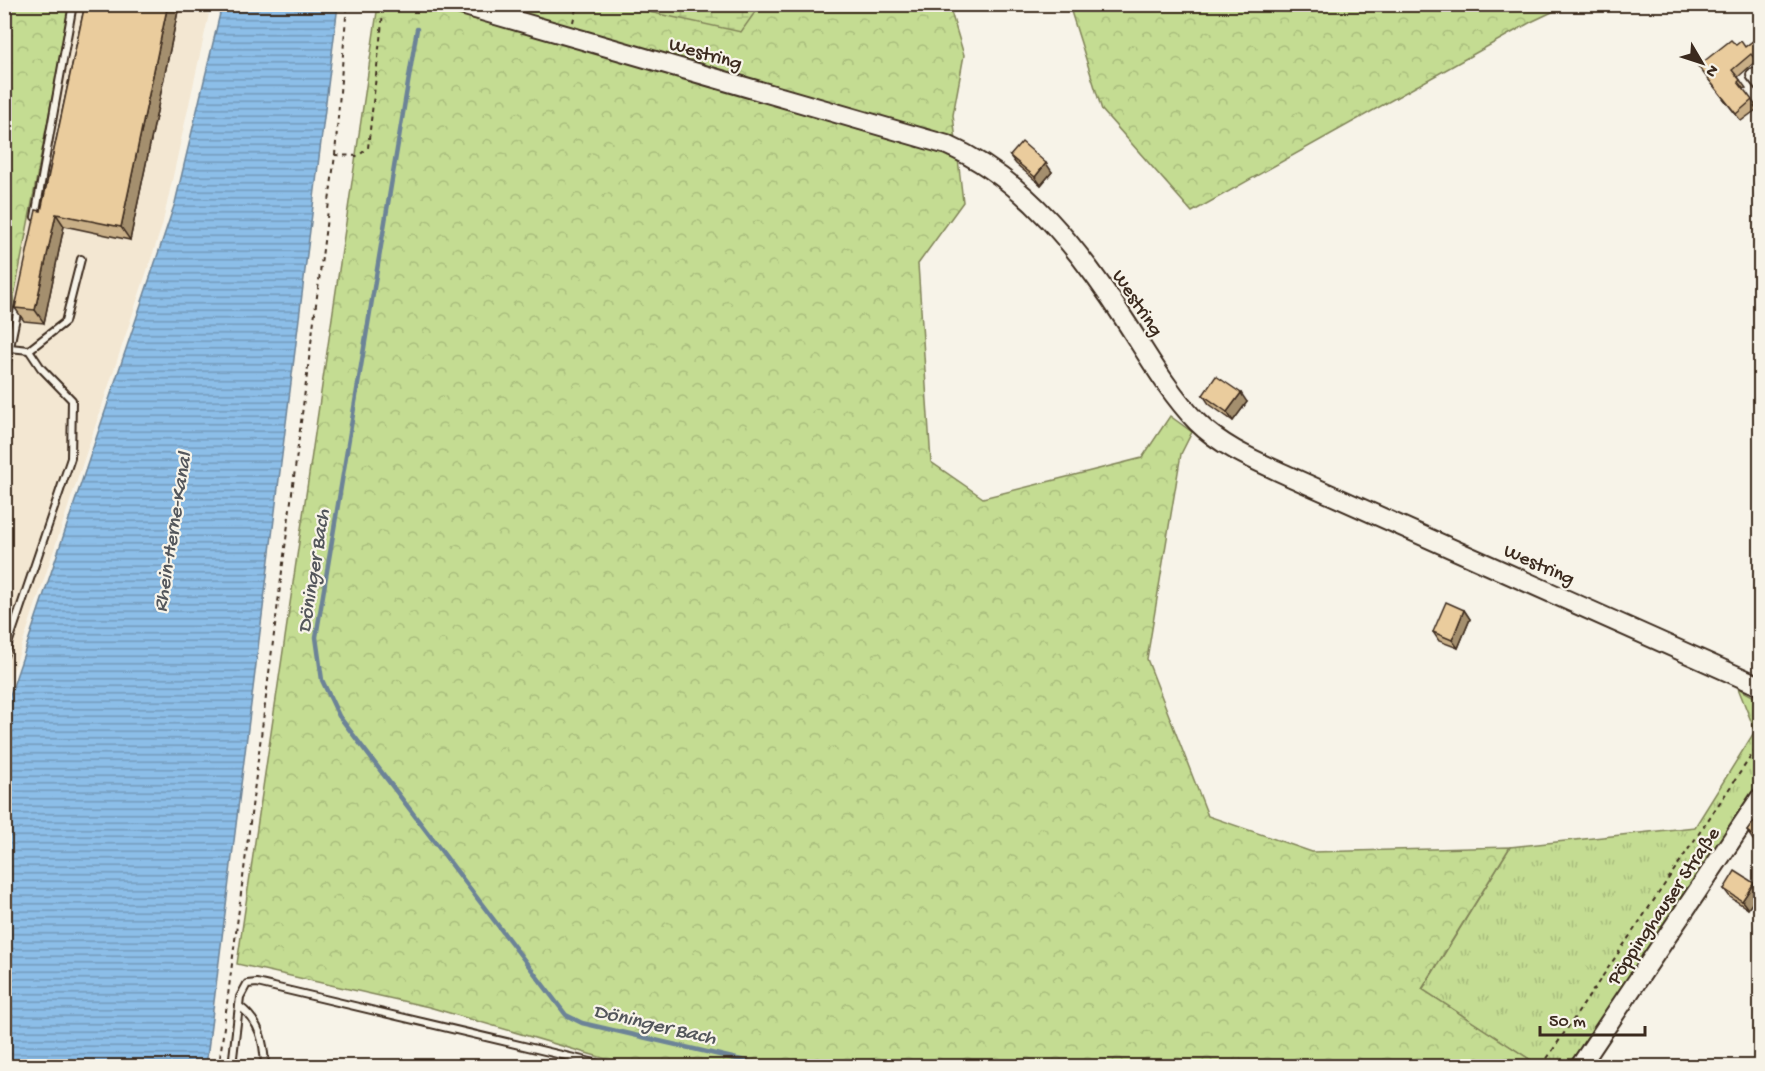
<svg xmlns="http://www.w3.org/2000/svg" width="1765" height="1071" font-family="'Gochi Hand',sans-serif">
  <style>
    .built { fill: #f3e7d2 }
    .grass { fill: url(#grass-tufts); stroke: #808358; stroke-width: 1.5 }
    .forest { fill: url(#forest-crowns); stroke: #808358; stroke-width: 1.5 }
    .wetland { fill: url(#wetland-marsh); stroke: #808358; stroke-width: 1.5 }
    .water { fill: url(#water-rules); stroke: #6c8397; stroke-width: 1.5 }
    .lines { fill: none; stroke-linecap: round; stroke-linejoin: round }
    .stream { stroke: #6c8397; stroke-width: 4.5 }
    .lane-casing { stroke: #3b2a1e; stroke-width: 10 }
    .street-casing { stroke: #3b2a1e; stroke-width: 16 }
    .secondary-casing { stroke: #3b2a1e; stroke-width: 22 }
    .path { stroke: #3b2a1e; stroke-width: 2; stroke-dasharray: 4.5 4.5; stroke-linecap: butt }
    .lane { stroke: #f7f3e8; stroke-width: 6 }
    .street { stroke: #f7f3e8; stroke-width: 12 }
    .secondary { stroke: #f7f3e8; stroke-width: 18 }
    .wall { fill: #c9af87; stroke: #3b2a1e; stroke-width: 1.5 }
    .shaded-wall { fill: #a48f6e; stroke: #3b2a1e; stroke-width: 1.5 }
    .building { fill: #eacc9d; stroke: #3b2a1e; stroke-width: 1.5 }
    .labels { text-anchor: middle; stroke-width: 4.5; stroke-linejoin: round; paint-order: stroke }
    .street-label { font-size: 20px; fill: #3b2a1e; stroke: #f7f3e8 }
    .water-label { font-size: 21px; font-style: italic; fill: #53565b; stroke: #f7f3e8 }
  </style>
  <defs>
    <pattern id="grass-tufts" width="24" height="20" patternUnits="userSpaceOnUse" patternTransform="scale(1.5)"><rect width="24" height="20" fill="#c4dc92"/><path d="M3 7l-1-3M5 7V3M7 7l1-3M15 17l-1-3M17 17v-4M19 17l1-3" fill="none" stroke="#a9bd7d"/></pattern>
    <pattern id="forest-crowns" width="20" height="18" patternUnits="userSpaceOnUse" patternTransform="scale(1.5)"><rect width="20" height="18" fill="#c4dc92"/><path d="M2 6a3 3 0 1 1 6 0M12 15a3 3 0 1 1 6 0" fill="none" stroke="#a9bd7d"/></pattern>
    <pattern id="wetland-marsh" width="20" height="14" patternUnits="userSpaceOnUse" patternTransform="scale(1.5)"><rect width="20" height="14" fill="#c4dc92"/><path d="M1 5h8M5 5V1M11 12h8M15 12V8" fill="none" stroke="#a9bd7d"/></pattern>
    <pattern id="water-rules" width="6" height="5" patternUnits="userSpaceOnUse" patternTransform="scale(1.5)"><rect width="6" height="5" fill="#8cbee8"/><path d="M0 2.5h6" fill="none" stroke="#749bbb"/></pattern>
  </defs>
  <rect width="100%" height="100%" fill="#f7f3e8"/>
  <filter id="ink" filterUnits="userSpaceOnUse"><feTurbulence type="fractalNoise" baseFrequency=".0167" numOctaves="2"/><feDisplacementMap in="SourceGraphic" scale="12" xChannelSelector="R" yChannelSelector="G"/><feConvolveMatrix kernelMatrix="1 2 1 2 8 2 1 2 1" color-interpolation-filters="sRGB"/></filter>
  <g filter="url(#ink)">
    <path class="built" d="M176,4L209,14L162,226L5,696V343L70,5Z"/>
    <path class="grass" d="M1738,688L1760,700V785L1573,1066H1540L1422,990L1510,847L1695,827L1755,731Z"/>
    <g class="forest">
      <path d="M5,5H70L5,343Z"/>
      <path d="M378,5H949L964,55L953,115L963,202L918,264L931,462L983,498L1142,458L1170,416L1192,432L1181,454L1147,659L1208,816L1312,852L1510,847L1422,989L1540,1066H630L429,1007L237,964Z"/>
      <path d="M1069,5H1567L1531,22L1192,212L1102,110Z"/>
    </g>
    <path class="wetland" d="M617,5H760L741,32Z"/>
    <path class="water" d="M222,5H338L206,1066H5V710L175,203Z"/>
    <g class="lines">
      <path class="stream" d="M417,29L316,637L322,680L339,716L566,1015L582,1023L767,1066"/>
      <defs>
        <g id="lane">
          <path d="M35,217L73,4"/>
          <path d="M10,348L29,350L65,322L81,259"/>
          <path d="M4,376L19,303"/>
          <path d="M4,656L71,458L72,400L41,368L29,350"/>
          <path d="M239,1006C260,1021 264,1042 265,1066"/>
          <path d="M232,1066L240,997L247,984L257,983L608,1066"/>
        </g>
        <path id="street" d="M1753,75L1760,84"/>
        <g id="secondary">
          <path d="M458,4L947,145C1025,179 1081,252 1126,322C1148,356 1169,393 1197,422C1223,448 1259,462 1291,477L1760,686"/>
          <path d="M1580,1066L1760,798"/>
        </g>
      </defs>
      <use href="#lane" class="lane-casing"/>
      <use href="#street" class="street-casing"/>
      <use href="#secondary" class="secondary-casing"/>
      <g class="path">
        <path d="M573,22L577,4"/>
        <path d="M335,155L358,156L368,148L384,4"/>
        <path d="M219,1066L335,155L347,4"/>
        <path d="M1542,1066L1760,743"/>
      </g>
      <use href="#lane" class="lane"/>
      <use href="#street" class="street"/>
      <use href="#secondary" class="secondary"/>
    </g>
    <g class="wall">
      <path d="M85,4H174L178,11L130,240L64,226L44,323L24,321L15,308L41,211Z"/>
      <path d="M1761,35V67L1756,61L1738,77L1746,88L1743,89L1756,106L1761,102V116L1756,110L1741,121L1698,66L1736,45L1745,47Z"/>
      <path d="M1010,156L1052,172L1041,185L1016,164Z"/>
      <path d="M1203,395L1247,402L1233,421L1209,404Z"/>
      <path d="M1464,610L1470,619L1458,648L1439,641L1433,632Z"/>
      <path d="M1761,812V845L1753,840L1747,831Z"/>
      <path d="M1724,889L1760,892L1748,909L1730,897Z"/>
    </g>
    <g class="shaded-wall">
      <path d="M168,4H174L178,11L130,240L121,227Z"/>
      <path d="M1046,163L1052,172L1041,185L1035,177Z"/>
      <path d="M56,214L64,226L44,323L35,310Z"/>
      <path d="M1241,393L1247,402L1233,421L1227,412Z"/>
      <path d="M1464,610L1470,619L1458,648L1452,640Z"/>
      <path d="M1754,883L1760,892L1748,909L1742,901Z"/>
    </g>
    <g class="building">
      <path d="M85,4H168L121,227L56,214L35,310L15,308L36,210L41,211Z"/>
      <path d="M1761,35V65H1760L1751,54L1732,70L1740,80L1738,82L1752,100L1736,114L1698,66L1731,40L1736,45L1741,41L1745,47Z"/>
      <path d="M1761,102V115L1754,107Z"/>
      <path d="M1022,142L1046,163L1035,177L1010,156Z"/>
      <path d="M1216,376L1241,393L1227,412L1203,395Z"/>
      <path d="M1446,602L1464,610L1452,640L1433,632Z"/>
      <path d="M1761,812V841L1747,831Z"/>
      <path d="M1735,871L1754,883L1742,901L1724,889Z"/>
    </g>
  </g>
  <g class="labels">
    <g class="street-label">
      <text transform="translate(706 52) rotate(16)" y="7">Westring</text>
      <text transform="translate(1139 302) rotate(56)" y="7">Westring</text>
      <text transform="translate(1540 563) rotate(24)" y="7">Westring</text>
      <text transform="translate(1662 905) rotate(-56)" y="7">Pöppinghauser Straße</text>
    </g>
    <g class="water-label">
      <text transform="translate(171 532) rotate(-81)" y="7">Rhein-Herne-Kanal</text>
      <text transform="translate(312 571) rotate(-81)" y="7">Döninger Bach</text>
      <text transform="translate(655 1023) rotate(13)" y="7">Döninger Bach</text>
    </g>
  </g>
  <rect width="1765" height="1071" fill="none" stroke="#f7f3e8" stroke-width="24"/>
  <rect x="12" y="12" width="1741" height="1047" fill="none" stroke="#3b2a1e" stroke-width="2" filter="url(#ink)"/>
  <g transform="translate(1702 63) rotate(129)" stroke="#f7f3e8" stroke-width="4.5" paint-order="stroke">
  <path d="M0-4.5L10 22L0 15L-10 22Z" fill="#3b2a1e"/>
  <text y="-9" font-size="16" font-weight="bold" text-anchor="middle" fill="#3b2a1e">N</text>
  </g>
  <path d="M1540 1026v9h105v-9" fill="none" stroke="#3b2a1e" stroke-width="3"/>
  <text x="1549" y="1026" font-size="18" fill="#3b2a1e" stroke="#f7f3e8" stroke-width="4.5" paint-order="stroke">50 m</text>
</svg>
